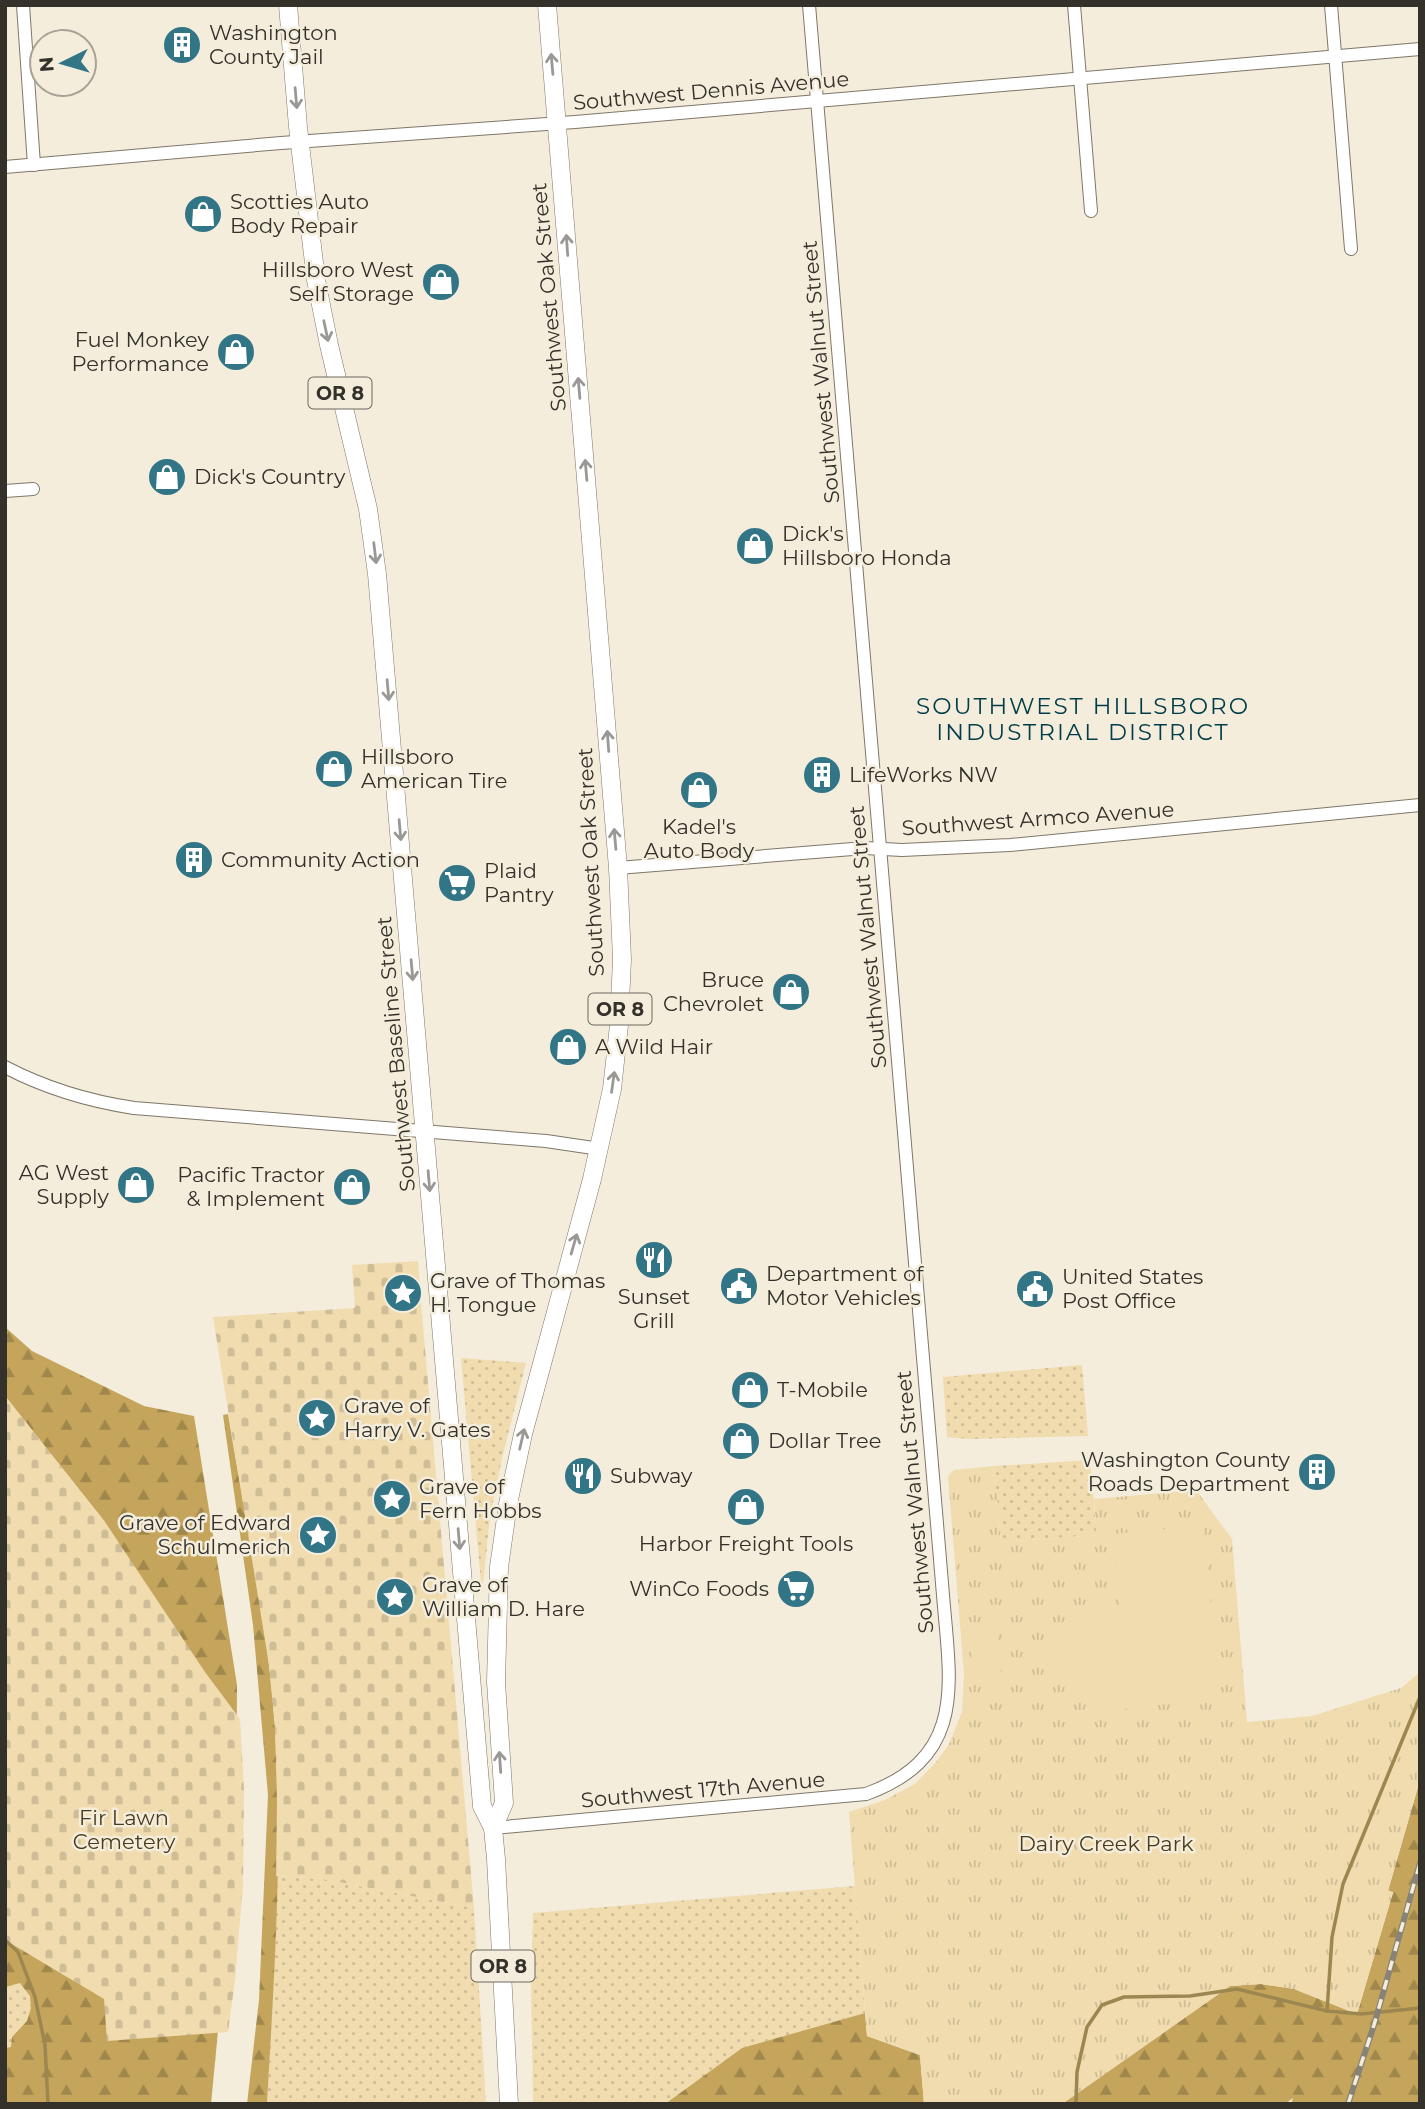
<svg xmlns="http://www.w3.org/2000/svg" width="1425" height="2109" font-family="Montserrat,sans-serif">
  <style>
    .grass { fill: url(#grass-dots) }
    .forest { fill: url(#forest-firs) }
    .cemetery { fill: url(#cemetery-stones) }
    .park { fill: url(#park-tufts) }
    .pitch { fill: #f0dcae }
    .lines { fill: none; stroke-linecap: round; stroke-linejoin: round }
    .stream { stroke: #9d8751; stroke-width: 3.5 }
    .minor-casing { stroke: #7e7768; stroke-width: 14 }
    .highway-casing { stroke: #7e7768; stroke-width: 19 }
    .minor { stroke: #fff; stroke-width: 12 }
    .highway { stroke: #fff; stroke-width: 18 }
    .rail-casing { stroke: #878378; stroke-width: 6 }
    .rail { stroke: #f4eddc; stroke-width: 3.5; stroke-dasharray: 10; stroke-linecap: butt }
    .oneway { stroke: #999894 }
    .labels { text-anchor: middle; stroke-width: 5; stroke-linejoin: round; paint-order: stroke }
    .shield { fill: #f4eddc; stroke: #6d695f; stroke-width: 2 }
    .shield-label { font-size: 19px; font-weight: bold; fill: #33312a }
    .poi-label { font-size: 21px; fill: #33312a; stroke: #f4eddc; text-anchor: start }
    .street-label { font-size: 21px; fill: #33312a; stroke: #f4eddc }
    .park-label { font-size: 21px; fill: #4a3c1b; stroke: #f4eddc }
    .neighbourhood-label { font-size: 23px; letter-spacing: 2px; fill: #003c49; stroke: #f4eddc }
  </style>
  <defs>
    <pattern id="grass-dots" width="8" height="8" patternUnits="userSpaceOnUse" patternTransform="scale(1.75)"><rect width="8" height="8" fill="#f0dcae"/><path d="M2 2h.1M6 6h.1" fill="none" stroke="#cebd96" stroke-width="1.8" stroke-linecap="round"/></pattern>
    <pattern id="forest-firs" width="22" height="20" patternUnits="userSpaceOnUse" patternTransform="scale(1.75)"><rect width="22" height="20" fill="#c4a55b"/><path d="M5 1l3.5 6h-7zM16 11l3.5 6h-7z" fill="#a0874b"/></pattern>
    <pattern id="cemetery-stones" width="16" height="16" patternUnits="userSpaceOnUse" patternTransform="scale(1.75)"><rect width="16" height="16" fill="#f0dcae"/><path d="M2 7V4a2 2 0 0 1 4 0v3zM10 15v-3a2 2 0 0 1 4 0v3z" fill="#cebd96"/></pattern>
    <pattern id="park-tufts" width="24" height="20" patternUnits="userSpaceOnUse" patternTransform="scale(1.75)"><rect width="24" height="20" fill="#f0dcae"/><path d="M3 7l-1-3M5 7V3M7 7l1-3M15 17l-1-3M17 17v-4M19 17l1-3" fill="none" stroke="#cebd96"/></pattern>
  </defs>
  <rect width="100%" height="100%" fill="#f4eddc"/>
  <g class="grass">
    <path d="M461,1358L526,1363L503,1454L490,1516L482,1594Z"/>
    <path d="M1082,1365L1088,1436L969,1439L947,1437L943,1377Z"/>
    <path d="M1090,1460L1097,1535L1001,1542L994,1466Z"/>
    <path d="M276,1876L323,1879L474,1908L486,2104H267L276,1929Z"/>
    <path d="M855,1886L865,2013L742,2048L665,2104H533L531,1979L533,1913Z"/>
    <path d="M5,1940L107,2041L5,2048Z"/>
  </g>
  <g class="forest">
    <path d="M5,1327L32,1351L144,1406L194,1416L237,1685L236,1844L211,2104H5V2048L11,2047L12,2037L27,2021L31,2008L30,1996L20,1983L5,1987V1823L105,1522L5,1396Z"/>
    <path d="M228,1414C245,1518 268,1622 275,1728C283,1853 274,1979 267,2104H247L259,2000L268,1795L253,1625L223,1415Z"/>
    <path d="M1420,1780V2104H1291L1293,2098L1285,2104H1062L1230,1986L1261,1984L1294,1989L1357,2014L1393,1892L1388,1891Z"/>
    <path d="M865,2013L867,2036L920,2055L924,2104H665L742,2048Z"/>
  </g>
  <g class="cemetery">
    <path d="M418,1261L421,1303L474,1908L323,1879L276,1876L277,1801L275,1728L269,1665L213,1317L355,1308L352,1265Z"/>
    <path d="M5,1396L105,1522L205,1672L240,1719L244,1790L243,1885L235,1980L228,2032L107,2041L104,1999L5,1940Z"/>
  </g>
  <path class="park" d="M994,1466L1001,1542L1097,1535L1094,1499L1196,1490L1232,1539L1247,1722L1312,1716L1401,1688L1420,1672V1780L1388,1890L1393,1893L1357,2014L1294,1989L1261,1984L1230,1986L1062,2104H924L920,2055L867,2036L849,1812L885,1800L915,1784L937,1761L949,1744L962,1712L964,1675L948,1476L954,1470Z"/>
  <g class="pitch">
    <path d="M1204,1525L1219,1699L1127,1708L1109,1721L1049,1671L1048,1654L1102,1599L1119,1608L1114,1534Z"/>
    <path d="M997,1621L1001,1675L973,1677L969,1624Z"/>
  </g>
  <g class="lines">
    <g class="stream">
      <path d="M5,1940L18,1952L35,1997L45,2045L48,2104"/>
      <path d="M1327,2011L1332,1937L1343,1884L1420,1697"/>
      <path d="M1076,2104L1077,2072L1087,2027L1102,2005L1124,1997L1190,1996L1237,1989L1327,2011L1361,2014L1420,2008"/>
    </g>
    <defs>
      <g id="minor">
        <path d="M23,5L34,165"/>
        <path d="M1074,5L1091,211"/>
        <path d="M1331,5L1351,249"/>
        <path d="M5,167L281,143L575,122L1420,49"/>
        <path d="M5,491L33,489"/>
        <path d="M618,868L865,848L902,850L1010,845L1420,805"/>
        <path d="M5,1067C47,1089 88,1101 134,1108L546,1141L600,1149"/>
        <path d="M493,1828L866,1794C968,1757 950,1683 943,1595L809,5"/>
      </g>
      <g id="highway">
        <path d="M288,5L298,127L316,280L329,345L368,509L377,574L482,1806L493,1828L496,1859L509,2104"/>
        <path d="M493,1828L504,1803L496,1682L499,1567L508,1504L523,1434L592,1179L612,1089L619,1025L622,959L618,868L547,5"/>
      </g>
    </defs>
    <use href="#minor" class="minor-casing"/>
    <use href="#highway" class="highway-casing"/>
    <use href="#minor" class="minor"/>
    <use href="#highway" class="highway"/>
    <defs>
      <path id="rail" d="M1348,2104L1374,2025L1420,1863"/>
    </defs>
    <use href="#rail" class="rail-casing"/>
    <use href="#rail" class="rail"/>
  </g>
  <defs><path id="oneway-shaft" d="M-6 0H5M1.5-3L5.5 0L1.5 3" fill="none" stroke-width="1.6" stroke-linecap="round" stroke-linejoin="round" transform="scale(1.75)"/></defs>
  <g class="oneway">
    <use href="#oneway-shaft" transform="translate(552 64) rotate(-95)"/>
    <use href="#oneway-shaft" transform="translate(296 98) rotate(85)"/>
    <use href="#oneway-shaft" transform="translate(567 245) rotate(-94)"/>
    <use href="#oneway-shaft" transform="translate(326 331) rotate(78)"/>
    <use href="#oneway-shaft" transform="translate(579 388) rotate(-95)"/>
    <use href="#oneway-shaft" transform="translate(586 470) rotate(-95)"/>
    <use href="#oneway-shaft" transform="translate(375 553) rotate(83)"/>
    <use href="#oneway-shaft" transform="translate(388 690) rotate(85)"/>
    <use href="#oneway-shaft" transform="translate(608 741) rotate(-94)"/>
    <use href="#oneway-shaft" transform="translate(400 830) rotate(85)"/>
    <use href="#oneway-shaft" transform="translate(615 839) rotate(-95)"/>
    <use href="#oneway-shaft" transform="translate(412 970) rotate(85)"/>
    <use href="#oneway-shaft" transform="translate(613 1082) rotate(-82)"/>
    <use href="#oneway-shaft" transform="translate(429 1181) rotate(85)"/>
    <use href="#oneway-shaft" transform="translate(574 1244) rotate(-74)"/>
    <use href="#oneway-shaft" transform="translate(522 1439) rotate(-77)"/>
    <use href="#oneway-shaft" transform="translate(459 1539) rotate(85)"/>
    <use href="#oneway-shaft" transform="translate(500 1762) rotate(-94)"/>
  </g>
  <defs>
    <symbol id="building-disc" viewBox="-11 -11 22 22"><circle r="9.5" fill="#327586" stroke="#f4eddc"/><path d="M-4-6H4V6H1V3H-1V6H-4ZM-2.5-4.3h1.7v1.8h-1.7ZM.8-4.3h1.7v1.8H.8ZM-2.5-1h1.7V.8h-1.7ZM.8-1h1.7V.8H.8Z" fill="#fff"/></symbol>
    <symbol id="shop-disc" viewBox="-11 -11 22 22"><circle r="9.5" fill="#327586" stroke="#f4eddc"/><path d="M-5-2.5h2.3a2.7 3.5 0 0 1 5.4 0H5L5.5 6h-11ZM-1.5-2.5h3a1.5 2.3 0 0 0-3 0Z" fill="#fff"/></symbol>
    <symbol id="supermarket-disc" viewBox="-11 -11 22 22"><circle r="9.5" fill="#327586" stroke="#f4eddc"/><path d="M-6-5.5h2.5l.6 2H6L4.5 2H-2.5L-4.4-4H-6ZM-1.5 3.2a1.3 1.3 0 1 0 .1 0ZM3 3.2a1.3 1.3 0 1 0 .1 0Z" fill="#fff"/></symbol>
    <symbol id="restaurant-disc" viewBox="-11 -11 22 22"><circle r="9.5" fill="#327586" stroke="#f4eddc"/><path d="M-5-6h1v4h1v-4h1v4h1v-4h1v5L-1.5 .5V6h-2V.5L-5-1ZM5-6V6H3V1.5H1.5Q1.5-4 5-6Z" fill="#fff"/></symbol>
    <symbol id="civic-disc" viewBox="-11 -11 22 22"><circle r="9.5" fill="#327586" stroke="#f4eddc"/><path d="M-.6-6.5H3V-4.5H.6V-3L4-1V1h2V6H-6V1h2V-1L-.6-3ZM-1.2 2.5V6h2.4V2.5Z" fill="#fff"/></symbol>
    <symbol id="sight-disc" viewBox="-11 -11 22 22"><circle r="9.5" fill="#327586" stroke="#f4eddc"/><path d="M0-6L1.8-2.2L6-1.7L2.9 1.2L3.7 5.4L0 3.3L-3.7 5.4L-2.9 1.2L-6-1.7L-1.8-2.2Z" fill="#fff"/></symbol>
  </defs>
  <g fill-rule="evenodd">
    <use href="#building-disc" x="160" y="23" width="44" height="44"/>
    <use href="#shop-disc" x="181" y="192" width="44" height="44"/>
    <use href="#shop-disc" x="419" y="260" width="44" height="44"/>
    <use href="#shop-disc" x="214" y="330" width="44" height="44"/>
    <use href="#shop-disc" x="145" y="455" width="44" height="44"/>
    <use href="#shop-disc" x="733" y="524" width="44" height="44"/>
    <use href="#shop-disc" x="312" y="747" width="44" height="44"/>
    <use href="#building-disc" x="800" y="753" width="44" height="44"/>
    <use href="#shop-disc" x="677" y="768" width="44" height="44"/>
    <use href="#building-disc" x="172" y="838" width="44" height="44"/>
    <use href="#supermarket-disc" x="435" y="861" width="44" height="44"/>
    <use href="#shop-disc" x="769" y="970" width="44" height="44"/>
    <use href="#shop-disc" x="546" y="1025" width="44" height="44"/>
    <use href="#shop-disc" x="114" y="1163" width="44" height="44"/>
    <use href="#shop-disc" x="330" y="1165" width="44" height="44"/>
    <use href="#restaurant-disc" x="632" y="1238" width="44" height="44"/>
    <use href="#civic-disc" x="717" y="1264" width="44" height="44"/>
    <use href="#civic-disc" x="1013" y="1267" width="44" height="44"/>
    <use href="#sight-disc" x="381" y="1271" width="44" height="44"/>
    <use href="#shop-disc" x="728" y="1368" width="44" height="44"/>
    <use href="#sight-disc" x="295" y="1396" width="44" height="44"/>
    <use href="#shop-disc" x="719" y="1419" width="44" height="44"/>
    <use href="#building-disc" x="1295" y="1450" width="44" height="44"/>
    <use href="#restaurant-disc" x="561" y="1454" width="44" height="44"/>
    <use href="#sight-disc" x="370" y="1477" width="44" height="44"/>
    <use href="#shop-disc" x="724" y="1485" width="44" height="44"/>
    <use href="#sight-disc" x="296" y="1513" width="44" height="44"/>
    <use href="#supermarket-disc" x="774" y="1567" width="44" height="44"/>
    <use href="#sight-disc" x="373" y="1575" width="44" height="44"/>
  </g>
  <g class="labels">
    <g class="shield">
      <rect x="308.5" y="377.5" width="63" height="31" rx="5"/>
      <rect x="588.5" y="993.5" width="63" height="31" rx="5"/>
      <rect x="471.5" y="1950.5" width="63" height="31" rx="5"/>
    </g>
    <g class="shield-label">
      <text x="340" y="400">OR 8</text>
      <text x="620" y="1016">OR 8</text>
      <text x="503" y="1973">OR 8</text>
    </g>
    <g class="poi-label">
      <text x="209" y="40">Washington<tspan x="209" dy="24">County Jail</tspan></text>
      <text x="230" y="209">Scotties Auto<tspan x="230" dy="24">Body Repair</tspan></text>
      <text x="414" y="277" text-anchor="end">Hillsboro West<tspan x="414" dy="24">Self Storage</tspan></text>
      <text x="209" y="347" text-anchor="end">Fuel Monkey<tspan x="209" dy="24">Performance</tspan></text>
      <text x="194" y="484">Dick's Country</text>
      <text x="782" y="541">Dick's<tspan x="782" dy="24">Hillsboro Honda</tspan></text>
      <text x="361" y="764">Hillsboro<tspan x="361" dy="24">American Tire</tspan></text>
      <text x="849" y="782">LifeWorks NW</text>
      <text x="699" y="834" text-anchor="middle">Kadel's<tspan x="699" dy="24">Auto Body</tspan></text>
      <text x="221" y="867">Community Action</text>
      <text x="484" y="878">Plaid<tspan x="484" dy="24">Pantry</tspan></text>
      <text x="764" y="987" text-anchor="end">Bruce<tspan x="764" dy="24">Chevrolet</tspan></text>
      <text x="595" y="1054">A Wild Hair</text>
      <text x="109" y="1180" text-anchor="end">AG West<tspan x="109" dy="24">Supply</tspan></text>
      <text x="325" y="1182" text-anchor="end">Pacific Tractor<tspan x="325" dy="24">&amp; Implement</tspan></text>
      <text x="766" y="1281">Department of<tspan x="766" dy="24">Motor Vehicles</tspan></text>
      <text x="1062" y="1284">United States<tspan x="1062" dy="24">Post Office</tspan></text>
      <text x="430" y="1288">Grave of Thomas<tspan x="430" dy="24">H. Tongue</tspan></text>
      <text x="654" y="1304" text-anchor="middle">Sunset<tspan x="654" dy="24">Grill</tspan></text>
      <text x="777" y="1397">T-Mobile</text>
      <text x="344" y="1413">Grave of<tspan x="344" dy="24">Harry V. Gates</tspan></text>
      <text x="768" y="1448">Dollar Tree</text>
      <text x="1290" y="1467" text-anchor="end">Washington County<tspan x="1290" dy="24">Roads Department</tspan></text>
      <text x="610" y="1483">Subway</text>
      <text x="419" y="1494">Grave of<tspan x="419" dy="24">Fern Hobbs</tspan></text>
      <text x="291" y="1530" text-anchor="end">Grave of Edward<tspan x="291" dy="24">Schulmerich</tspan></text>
      <text x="746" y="1551" text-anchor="middle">Harbor Freight Tools</text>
      <text x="422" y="1592">Grave of<tspan x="422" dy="24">William D. Hare</tspan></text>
      <text x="769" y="1596" text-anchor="end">WinCo Foods</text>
    </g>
    <g class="street-label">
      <text transform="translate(711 91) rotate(-5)" y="7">Southwest Dennis Avenue</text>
      <text transform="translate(549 297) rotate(-95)" y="7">Southwest Oak Street</text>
      <text transform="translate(821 372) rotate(-95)" y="7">Southwest Walnut Street</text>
      <text transform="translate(1038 819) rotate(-4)" y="7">Southwest Armco Avenue</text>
      <text transform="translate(591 862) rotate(-93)" y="7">Southwest Oak Street</text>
      <text transform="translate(868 937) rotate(-95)" y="7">Southwest Walnut Street</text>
      <text transform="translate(396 1054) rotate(-95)" y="7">Southwest Baseline Street</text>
      <text transform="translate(915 1502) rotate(-95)" y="7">Southwest Walnut Street</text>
      <text transform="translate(703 1790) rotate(-5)" y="7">Southwest 17th Avenue</text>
    </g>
    <g class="park-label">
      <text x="124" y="1825">Fir Lawn<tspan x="124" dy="24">Cemetery</tspan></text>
      <text x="1106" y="1851">Dairy Creek Park</text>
    </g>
    <g class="neighbourhood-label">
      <text x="1083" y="714">SOUTHWEST HILLSBORO<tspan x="1083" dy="26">INDUSTRIAL DISTRICT</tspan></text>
    </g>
  </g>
  <rect width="1425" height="2109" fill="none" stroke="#33312a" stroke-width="14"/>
  <g transform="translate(63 63) rotate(265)"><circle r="33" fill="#f4eddc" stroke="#a7a295" stroke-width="2"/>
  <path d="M0-5L12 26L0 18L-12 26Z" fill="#327586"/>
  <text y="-10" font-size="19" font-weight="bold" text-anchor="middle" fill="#33312a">N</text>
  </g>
</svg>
